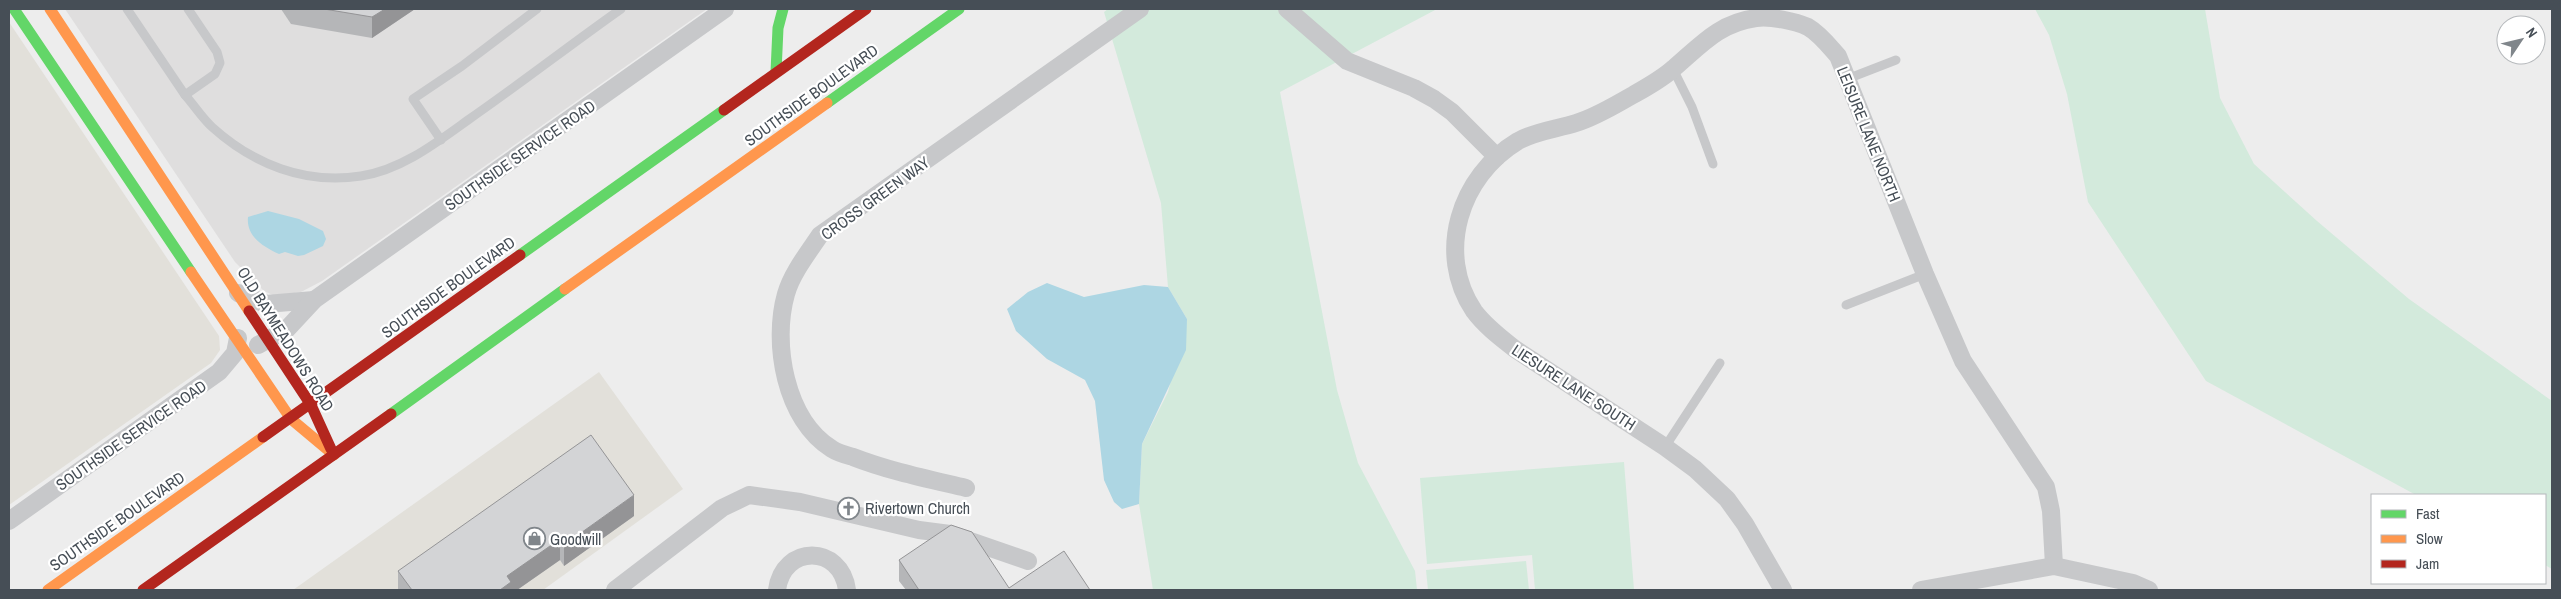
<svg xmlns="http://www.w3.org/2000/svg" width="2561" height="599" font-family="'Archivo Narrow',sans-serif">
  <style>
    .commercial { fill: #e2e0da }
    .education { fill: #dfdede }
    .green { fill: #d3eadc }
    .water { fill: #add6e3 }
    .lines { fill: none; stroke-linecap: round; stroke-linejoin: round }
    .lane { stroke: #c7c8ca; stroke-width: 9 }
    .street { stroke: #c7c8ca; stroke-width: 18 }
    .fast { stroke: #63d668; stroke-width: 11 }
    .slow { stroke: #ff974d; stroke-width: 11 }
    .jam { stroke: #b3261e; stroke-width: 11 }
    .wall { fill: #b5b6b8 }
    .shaded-wall { fill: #949496 }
    .building { fill: #d3d4d6; stroke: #949496 }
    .labels { text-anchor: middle; stroke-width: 4.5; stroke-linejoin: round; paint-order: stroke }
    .street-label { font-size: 16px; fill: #464e56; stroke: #fff }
    .poi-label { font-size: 16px; fill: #464e56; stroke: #fff; text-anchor: start }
  </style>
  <rect width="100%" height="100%" fill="#ededed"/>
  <g class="commercial">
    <path d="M9,22L219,336L220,350L211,363L9,505Z"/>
    <path d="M599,372L683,489L543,590H293Z"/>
  </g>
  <path class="education" d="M65,9H707L322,281L301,292L275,296L264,291L235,262Z"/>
  <g class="green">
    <path d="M1108,9H1437L1280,92L1337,390L1358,463L1415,571L1417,590H1153L1139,504L1142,444L1168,392L1187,319L1168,287L1161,203L1104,12Z"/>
    <path d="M2035,9H2205L2220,98L2254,164L2317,221L2409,299L2552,401V569L2545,565V495H2416L2206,381L2088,202L2067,94L2049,35Z"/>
    <path d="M1624,462L1634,590H1535L1532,555L1427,564L1420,478Z"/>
    <path d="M1526,561L1529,590H1428L1426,570Z"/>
  </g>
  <g class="water">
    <path d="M268,211L299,219L323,231L326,239L323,246L304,255L298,256L285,252L279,254C264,247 246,237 248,217Z"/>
    <path d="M1047,283L1084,297L1144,285L1168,287L1187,319L1186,350L1142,444L1139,504L1122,509L1114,502L1104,480L1095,401L1085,380L1047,359L1016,331L1007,309L1028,292Z"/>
  </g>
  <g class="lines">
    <g class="lane">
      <path d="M127,9L185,95L215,74L220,63L217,52L188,9"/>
      <path d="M1673,69L1692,107L1713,164"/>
      <path d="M1847,79L1896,60"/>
      <path d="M185,95C194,105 202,118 212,127C253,164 305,185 361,176C401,170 436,143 468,120C520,84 570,45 621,9"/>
      <path d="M441,140L413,99L462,66L537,9"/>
      <path d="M1846,305L1925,274"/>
      <path d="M1665,447L1720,363"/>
    </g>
    <g class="street">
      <path d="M1287,9L1347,61L1414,88L1434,99L1452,112L1497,157"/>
      <path d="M238,293L266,304L314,300"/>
      <path d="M258,345L287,329L314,300L725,9"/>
      <path d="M966,488C928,479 889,471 853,457C846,455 838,453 832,449C785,420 772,343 786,294C792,273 808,253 820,235L1140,9"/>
      <path d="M9,521L219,372L235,353L238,338"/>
      <path d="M615,590L722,508L749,495L800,502L919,530L950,534L1028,561"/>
      <path d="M777,590C783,544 841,544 847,590"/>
      <path d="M1783,590L1745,524L1727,499L1695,469L1665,447L1515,349C1501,338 1485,326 1474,311C1435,253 1460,176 1518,141C1536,131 1557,129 1576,123C1596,117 1615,105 1633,95C1647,87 1662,79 1674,68C1701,45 1719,23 1756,18C1770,16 1795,21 1808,27C1820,34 1829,46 1838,56L1925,274L1963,361L2046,487L2051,511L2054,566"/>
      <path d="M1921,590L2054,566L2133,583L2149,590"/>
    </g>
    <g class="fast">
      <path d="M14,9L191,272"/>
      <path d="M776,72L778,28L783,9"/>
      <path d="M827,103L959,9"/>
      <path d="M520,255L724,110"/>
      <path d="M391,414L565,289"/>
    </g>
    <g class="slow">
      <path d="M50,9L249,311"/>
      <path d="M191,272L291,419L334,455"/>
      <path d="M565,289L827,103"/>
      <path d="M48,590L263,437"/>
    </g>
    <g class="jam">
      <path d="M724,110L866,9"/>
      <path d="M249,311L311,405L331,449"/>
      <path d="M263,437L520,255"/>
      <path d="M143,590L391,414"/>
    </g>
  </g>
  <g class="wall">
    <path d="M281,9H415L372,38L291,24Z"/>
    <path d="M634,516L564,566L560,560L517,590H398V571Z"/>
    <path d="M899,560L1009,588L1090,590H906L899,581Z"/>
  </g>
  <g class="shaded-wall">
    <path d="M385,9H415L372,38V17Z"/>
    <path d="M634,495V516L564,566V545Z"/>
    <path d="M560,539V560L517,590H500L507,576Z"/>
  </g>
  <g class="building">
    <path d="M324,9H385L372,17Z"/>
    <path d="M591,435L634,495L564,545L560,539L507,576L511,582L500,590H412L398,571Z"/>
    <path d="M951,525L972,532L1009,588L1064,551L1090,590H919L899,560Z"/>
  </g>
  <defs>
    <symbol id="church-ring" viewBox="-11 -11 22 22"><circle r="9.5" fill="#fff" stroke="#80868b" stroke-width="1.5"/><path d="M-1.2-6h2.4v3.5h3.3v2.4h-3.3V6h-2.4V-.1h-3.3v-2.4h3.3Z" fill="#80868b"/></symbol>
    <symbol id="shop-ring" viewBox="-11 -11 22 22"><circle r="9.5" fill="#fff" stroke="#80868b" stroke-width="1.5"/><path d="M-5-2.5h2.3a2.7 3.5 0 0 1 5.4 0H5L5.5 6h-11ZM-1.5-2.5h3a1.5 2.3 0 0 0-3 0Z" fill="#80868b"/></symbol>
  </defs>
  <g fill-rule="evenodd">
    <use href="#church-ring" x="836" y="496" width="25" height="25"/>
    <use href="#shop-ring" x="522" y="526" width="25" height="25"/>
  </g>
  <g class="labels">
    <g class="street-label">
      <text transform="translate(811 95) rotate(-36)" y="6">SOUTHSIDE BOULEVARD</text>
      <text transform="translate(1869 134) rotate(68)" y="6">LEISURE LANE NORTH</text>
      <text transform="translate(520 155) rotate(-35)" y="6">SOUTHSIDE SERVICE ROAD</text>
      <text transform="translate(875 198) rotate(-36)" y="6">CROSS GREEN WAY</text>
      <text transform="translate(448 287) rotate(-36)" y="6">SOUTHSIDE BOULEVARD</text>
      <text transform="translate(286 339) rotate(58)" y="6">OLD BAYMEADOWS ROAD</text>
      <text transform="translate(1574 387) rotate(33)" y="6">LIESURE LANE SOUTH</text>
      <text transform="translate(131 435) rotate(-35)" y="6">SOUTHSIDE SERVICE ROAD</text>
      <text transform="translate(117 521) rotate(-35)" y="6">SOUTHSIDE BOULEVARD</text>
    </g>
    <g class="poi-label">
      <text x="865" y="514">Rivertown Church</text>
      <text x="550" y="545">Goodwill</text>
    </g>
  </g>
  <rect width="2561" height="599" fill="none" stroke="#464e56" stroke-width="20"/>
  <rect x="2371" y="494" width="175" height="90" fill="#ffffff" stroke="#b5b8bb"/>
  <rect x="2381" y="510" width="25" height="8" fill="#63d668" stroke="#b5b8bb"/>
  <text x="2416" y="519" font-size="15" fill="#464e56">Fast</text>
  <rect x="2381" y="535" width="25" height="8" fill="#ff974d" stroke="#b5b8bb"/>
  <text x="2416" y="544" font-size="15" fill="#464e56">Slow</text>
  <rect x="2381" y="560" width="25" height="8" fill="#b3261e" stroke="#b5b8bb"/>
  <text x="2416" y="569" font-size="15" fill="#464e56">Jam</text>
  <g transform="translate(2521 40) rotate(55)"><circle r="24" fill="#ffffff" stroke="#b5b8bb"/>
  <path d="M0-4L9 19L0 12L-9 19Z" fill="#80868b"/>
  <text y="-8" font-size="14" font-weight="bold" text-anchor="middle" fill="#464e56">N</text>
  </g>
</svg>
